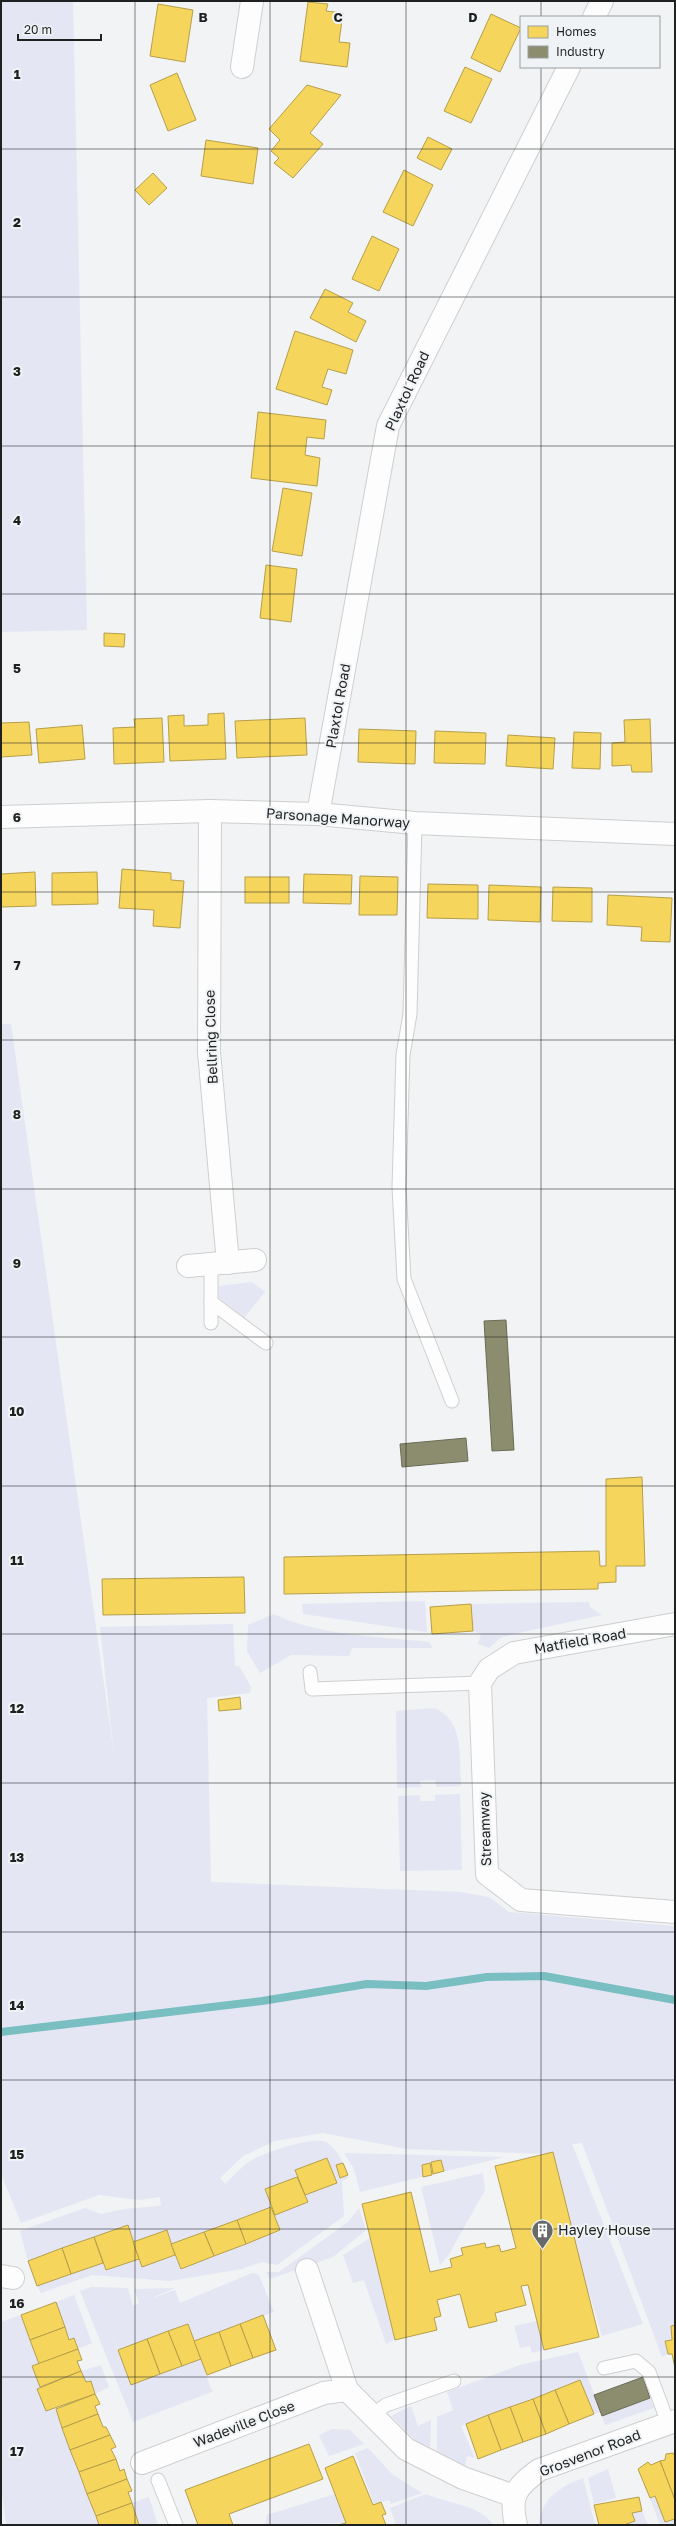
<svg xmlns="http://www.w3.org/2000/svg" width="676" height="2526" font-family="'Golos Text',sans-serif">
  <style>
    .green { fill: #e4e6f4 }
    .homes { fill: #f6d55c; stroke: #b69f4a }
    .industry { fill: #8c8c6e; stroke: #6b6c57 }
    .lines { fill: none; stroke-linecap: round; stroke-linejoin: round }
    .stream { stroke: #79bfc2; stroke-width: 8 }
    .service-casing { stroke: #cecfd0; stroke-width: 15 }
    .minor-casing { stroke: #cecfd0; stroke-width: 24 }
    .tertiary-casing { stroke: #cecfd0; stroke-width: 24 }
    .service { stroke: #fdfdfd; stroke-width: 13 }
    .minor { stroke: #fdfdfd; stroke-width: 22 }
    .tertiary { stroke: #fdfdfd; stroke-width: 22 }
    .grid { fill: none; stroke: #1f2020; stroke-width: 1; stroke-opacity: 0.55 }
    .labels { text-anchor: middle; stroke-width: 4; stroke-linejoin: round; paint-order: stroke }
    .street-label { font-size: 14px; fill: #1f2020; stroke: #f0f3f5 }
    .poi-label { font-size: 14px; fill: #1f2020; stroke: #f0f3f5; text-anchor: start }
    .grid-label { font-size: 13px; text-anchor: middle; font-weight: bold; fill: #1f2020; stroke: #f0f3f5; stroke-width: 4; stroke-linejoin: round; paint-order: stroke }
  </style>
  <rect width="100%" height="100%" fill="#f1f3f4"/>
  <g class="green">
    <path d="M1,1H73L87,630L1,632Z"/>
    <path d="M1,1024H11L114,1755L100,1627L233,1624L235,1666H239L251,1687L250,1693L207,1698L211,1882L460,1892L489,1897L509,1912L675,1926V2325L671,2327L672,2340L665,2341L668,2354L662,2357L582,2143L572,2144L643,2324L602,2336L547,2154L407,2149L323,2133L275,2141L243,2156L220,2178L225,2184C232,2177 239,2170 247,2163C259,2154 312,2136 326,2142C336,2147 347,2167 348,2178L342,2181L344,2216L277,2265L262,2262L242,2269L170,2281L92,2275L41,2293L37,2286L103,2263L106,2270L139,2259L142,2266L175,2255L181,2269L280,2231L275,2215L308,2202L305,2195L336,2181L327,2158L295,2170L297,2177L265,2189L271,2207L171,2244L166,2230L133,2242L128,2225L28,2261L20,2231L85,2208L101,2214L124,2209L159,2206L161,2205L160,2197L139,2200L99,2195L21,2223L1,2174Z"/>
    <path d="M252,1282L265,1292L244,1318L219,1298V1286Z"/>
    <path d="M425,1601L427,1632L303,1614L302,1604Z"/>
    <path d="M589,1602L590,1607L602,1615L509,1635L500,1638L489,1648L478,1644L481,1634L473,1631L471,1604Z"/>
    <path d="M274,1614C314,1635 383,1637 429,1642L433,1648H352L349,1656L291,1655L260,1673L247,1651L248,1625Z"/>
    <path d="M434,1708C465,1720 459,1759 461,1786L436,1787L435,1780L420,1781L421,1787L397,1788L396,1711Z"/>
    <path d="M460,1794L462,1870L400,1871L398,1796L420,1795V1801H435V1795Z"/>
    <path d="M344,2153L504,2157L360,2192L354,2169Z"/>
    <path d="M483,2173L485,2190L448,2256L440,2265L421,2187Z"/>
    <path d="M359,2208L366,2230L333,2257L270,2279L266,2272H279L348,2222Z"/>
    <path d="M370,2238L395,2340L386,2344L364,2280L353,2283L343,2255Z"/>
    <path d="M252,2273L258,2274L260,2278L274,2312L194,2341L188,2324L118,2350L111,2334L131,2384L201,2359L211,2389L214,2391L133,2422L80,2291L91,2287L128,2288L133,2306L139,2303L134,2289L175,2288L145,2301L175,2290L180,2303Z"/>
    <path d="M74,2295L92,2343L78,2349L74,2338L69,2340L56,2302Z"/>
    <path d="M21,2315L39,2364L32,2366L40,2387L37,2389L46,2411L56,2409L99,2525H6L1,2484V2378L3,2376L1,2371V2322Z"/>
    <path d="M537,2321L544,2350L532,2353L530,2346L520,2348L514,2326Z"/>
    <path d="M578,2352L601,2412L594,2414L580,2380L461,2426L475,2458L467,2456L465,2466L437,2455V2417L453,2410L447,2392L520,2365Z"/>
    <path d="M101,2365L109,2387L95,2394L91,2381L86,2382L81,2371Z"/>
    <path d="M650,2398L654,2408L605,2425L602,2416Z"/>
    <path d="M411,2406L418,2426L431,2420L430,2451L422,2447L391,2416Z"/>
    <path d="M332,2429L350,2430L364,2444L329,2456L319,2435Z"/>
    <path d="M368,2448L392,2474L422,2493L391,2504L389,2500L374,2504L355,2453Z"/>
    <path d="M608,2469L616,2498L594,2504L588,2478Z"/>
    <path d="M583,2478L595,2524L539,2525C541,2498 560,2487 583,2478Z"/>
    <path d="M335,2494L346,2523L265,2525L267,2515Z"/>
    <path d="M426,2494C448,2504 480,2504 493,2525H396L390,2508Z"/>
    <path d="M655,2496L675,2519V2525H660L650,2498Z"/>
    <path d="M149,2497L158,2525H139L132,2503Z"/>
    <path d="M642,2511L648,2525H624L635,2521L632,2513Z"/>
  </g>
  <g class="homes">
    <path d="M308,2L328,4L326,11L343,13L339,42L350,43L347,67L300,61Z"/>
    <path d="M158,4L193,10L185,62L150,56Z"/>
    <path d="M491,14L521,28L500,72L471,58Z"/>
    <path d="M465,67L492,79L471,123L444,111Z"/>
    <path d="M177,73L196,120L168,131L150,85Z"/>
    <path d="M307,85L341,95L310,133L323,144L293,178L274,163L279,158L271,151L280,140L269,129Z"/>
    <path d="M428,137L452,149L441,170L417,158Z"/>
    <path d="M206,140L258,148L253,184L201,176Z"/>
    <path d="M404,170L433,185L413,226L383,212Z"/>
    <path d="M153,173L167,188L149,205L135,190Z"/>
    <path d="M372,236L399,249L379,291L352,279Z"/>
    <path d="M325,289L353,303L348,312L366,321L356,342L310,318Z"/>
    <path d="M295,331L353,350L346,374L328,369L322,387L332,390L327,405L276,389Z"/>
    <path d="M258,412L326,420L324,439L307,437L305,455L320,458L317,486L251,478Z"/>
    <path d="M283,488L312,493L302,556L272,551Z"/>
    <path d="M266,565L297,569L291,622L260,618Z"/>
    <path d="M104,633L125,634L124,647L104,646Z"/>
    <path d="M224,713L226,759L170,761L168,716L184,715V726L208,725V714Z"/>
    <path d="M162,718L164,762L114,764L113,728L135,727L134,719Z"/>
    <path d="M305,718L307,755L237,758L235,721Z"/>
    <path d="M650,719L652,772H632L631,765L612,766V743L625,742L624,720Z"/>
    <path d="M29,722L32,755L1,757V723Z"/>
    <path d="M82,725L85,759L39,763L36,729Z"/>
    <path d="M359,729L416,731L415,764L358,762Z"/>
    <path d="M435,731L486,733L485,764L434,763Z"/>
    <path d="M574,732L601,733L600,769L572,768Z"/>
    <path d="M508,735L555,738L553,769L506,766Z"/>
    <path d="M122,869L171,873V880L184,881L180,928L153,926L154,910L119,908Z"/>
    <path d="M35,872L36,906L1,907V874Z"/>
    <path d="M97,872L98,904L52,905V873Z"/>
    <path d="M304,874L352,875L351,904L303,903Z"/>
    <path d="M360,876L398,877L397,915H359Z"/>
    <rect x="245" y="877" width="44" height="26"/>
    <path d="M428,884L478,885V919L427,918Z"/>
    <path d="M489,885L541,887L540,922L488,920Z"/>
    <path d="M553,887L592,888V922L552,921Z"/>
    <path d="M608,895L672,898L670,942L641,941L642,927L607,925Z"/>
    <path d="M642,1477L645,1566H616V1582L598,1583V1589L284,1594V1557L599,1551L600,1566H606V1479Z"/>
    <path d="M244,1577L245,1613L103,1615L102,1579Z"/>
    <path d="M471,1604L473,1631L432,1634L430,1607Z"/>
    <path d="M240,1697L241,1709L219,1711L218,1700Z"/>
    <path d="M553,2152L599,2337L544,2350L528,2285L521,2286L526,2305L495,2313L497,2321L469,2328L460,2294L437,2300L441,2316L434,2318L437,2330L395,2340L362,2204L411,2192L430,2272L452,2267L450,2259L463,2255L461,2248L485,2243L486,2248L499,2245L501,2252L516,2248L495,2166Z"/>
    <path d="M327,2158L337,2183L305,2195L295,2170Z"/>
    <path d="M441,2160L444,2171L433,2174L431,2162Z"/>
    <path d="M343,2163L348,2175L340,2178L336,2165Z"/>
    <path d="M430,2163L432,2175L423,2177L422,2165Z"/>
    <path d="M297,2177L308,2202L275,2215L265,2189Z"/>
    <path d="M271,2207L280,2230L246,2244L237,2220Z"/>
    <path d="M237,2220L246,2244L214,2256L204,2232Z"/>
    <path d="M128,2225L139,2259L106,2270L94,2237Z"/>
    <path d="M167,2230L175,2255L142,2267L133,2242Z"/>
    <path d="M204,2232L214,2256L181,2269L171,2244Z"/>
    <path d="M94,2237L103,2263L71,2274L62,2248Z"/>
    <path d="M62,2248L71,2274L37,2286L28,2261Z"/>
    <path d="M56,2302L65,2327L30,2340L21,2315Z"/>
    <path d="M263,2315L276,2350L253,2358L240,2324Z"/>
    <path d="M188,2324L201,2359L182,2366L168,2331Z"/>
    <path d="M240,2324L253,2358L231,2366L219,2332Z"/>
    <path d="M675,2325V2368L672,2354H668L665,2341L672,2340L671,2326Z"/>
    <path d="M65,2327L69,2340L74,2338L78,2349L39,2364L30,2340Z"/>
    <path d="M168,2331L182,2366L160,2374L147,2339Z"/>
    <path d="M219,2332L231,2366L207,2375L194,2341Z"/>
    <path d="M147,2339L160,2374L131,2385L118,2350Z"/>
    <path d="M78,2349L82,2360L77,2361L81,2371L40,2387L32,2366Z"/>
    <path d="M81,2371L86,2382L91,2381L95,2394L46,2411L37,2389Z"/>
    <path d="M580,2380L594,2414L569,2424L555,2390Z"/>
    <path d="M555,2390L569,2424L546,2434L533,2399Z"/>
    <path d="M95,2394L100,2404L95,2406L98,2414L62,2428L56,2409Z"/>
    <path d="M533,2399L546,2434L523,2442L510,2407Z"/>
    <path d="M510,2407L523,2442L501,2450L488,2415Z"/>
    <path d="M98,2414L103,2427H106L110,2435L70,2450L62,2428Z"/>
    <path d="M488,2415L501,2450L478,2459L466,2424Z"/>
    <path d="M110,2435L116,2447L111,2449L116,2459L79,2472L70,2450Z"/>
    <path d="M309,2444L323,2479L229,2514L233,2525H198L185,2490Z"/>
    <path d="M673,2453L675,2456V2500L660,2461L665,2460L666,2454Z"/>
    <path d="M353,2456L373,2505L381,2502L386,2514L382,2515L386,2525H338L346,2523L325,2468Z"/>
    <path d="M116,2459L120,2471L124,2469L127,2479L87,2494L79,2472Z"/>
    <path d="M660,2461L675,2500V2519L665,2522L655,2496L650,2498L638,2469L648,2462L651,2465Z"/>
    <path d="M127,2479L132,2491L128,2492L132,2503L96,2516L87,2494Z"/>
    <path d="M639,2497L642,2511L632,2513L635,2521L624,2525H599L594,2505Z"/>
    <path d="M132,2503L139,2525H99L96,2516Z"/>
  </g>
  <g class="industry">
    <path d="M506,1320L514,1450L492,1451L484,1321Z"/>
    <path d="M466,1438L468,1461L402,1467L400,1444Z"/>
    <path d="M643,2377L650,2398L602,2416L594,2395Z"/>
  </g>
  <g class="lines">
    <path class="stream" d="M1,2032L262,2001L367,1984L426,1986L487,1977L544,1976L675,2000"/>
    <defs>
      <g id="service">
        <path d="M415,823L410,1014L403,1055L399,1187L404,1279L452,1401"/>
        <path d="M211,1302L266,1343"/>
        <path d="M211,1323V1264"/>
        <path d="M310,1672L312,1689L480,1683"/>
        <path d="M604,2368L636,2361L649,2372L668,2423"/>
        <path d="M372,2415L386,2405L454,2381"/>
        <path d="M158,2480L176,2525"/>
      </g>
      <g id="minor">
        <path d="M594,17L602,1"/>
        <path d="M242,67L252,1"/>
        <path d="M210,811L209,1052L228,1263"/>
        <path d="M318,814L388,426L569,67"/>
        <path d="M188,1266L255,1260"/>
        <path d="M675,1624L514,1653L489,1669L480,1683L487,1874L521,1900L675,1912"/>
        <path d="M307,2270L347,2390"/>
        <path d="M1,2276L13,2278"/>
        <path d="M142,2463L324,2393L347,2390L406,2449L463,2478L514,2496"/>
        <path d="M516,2525C509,2496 516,2487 539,2470L675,2421"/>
      </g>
      <path id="tertiary" d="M1,817L210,811L318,814L415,823L675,834"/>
    </defs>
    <use href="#service" class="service-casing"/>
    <use href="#minor" class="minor-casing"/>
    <use href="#tertiary" class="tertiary-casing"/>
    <use href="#service" class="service"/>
    <use href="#minor" class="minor"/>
    <use href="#tertiary" class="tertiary"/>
  </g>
  <path class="grid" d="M135,1V2525M270,1V2525M406,1V2525M541,1V17M541,67V2525M1,149H675M1,297H675M1,446H675M1,594H675M1,743H675M1,892H675M1,1040H675M1,1189H675M1,1337H675M1,1486H675M1,1634H675M1,1783H675M1,1932H675M1,2080H675M1,2229H675M1,2377H675"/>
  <defs>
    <symbol id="building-pin" viewBox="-11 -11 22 30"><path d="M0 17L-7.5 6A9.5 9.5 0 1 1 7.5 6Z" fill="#686a6a" stroke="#f0f3f5"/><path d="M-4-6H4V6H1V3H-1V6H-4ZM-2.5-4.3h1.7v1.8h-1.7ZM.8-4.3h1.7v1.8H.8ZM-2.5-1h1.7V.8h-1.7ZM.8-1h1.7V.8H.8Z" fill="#fff"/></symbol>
  </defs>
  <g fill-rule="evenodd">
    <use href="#building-pin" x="530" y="2218" width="25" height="34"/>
  </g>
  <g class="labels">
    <g class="street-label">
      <text transform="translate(407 391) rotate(-65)" y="5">Plaxtol Road</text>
      <text transform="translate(338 706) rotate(-80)" y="5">Plaxtol Road</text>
      <text transform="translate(338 818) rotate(4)" y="5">Parsonage Manorway</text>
      <text transform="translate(211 1037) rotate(-92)" y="5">Bellring Close</text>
      <text transform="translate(580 1641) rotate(-10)" y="5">Matfield Road</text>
      <text transform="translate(485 1829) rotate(-92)" y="5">Streamway</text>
      <text transform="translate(244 2424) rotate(-21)" y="5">Wadeville Close</text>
      <text transform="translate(590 2453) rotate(-21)" y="5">Grosvenor Road</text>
    </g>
    <g class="poi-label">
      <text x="558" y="2235">Hayley House</text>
    </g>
  </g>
  <g class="grid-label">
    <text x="203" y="22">B</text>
    <text x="338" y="22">C</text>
    <text x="473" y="22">D</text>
    <text x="17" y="79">1</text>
    <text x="17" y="227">2</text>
    <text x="17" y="376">3</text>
    <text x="17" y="525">4</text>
    <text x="17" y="673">5</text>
    <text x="17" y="822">6</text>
    <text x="17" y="970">7</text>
    <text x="17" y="1119">8</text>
    <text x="17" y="1268">9</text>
    <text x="17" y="1416">10</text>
    <text x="17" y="1565">11</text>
    <text x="17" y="1713">12</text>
    <text x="17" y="1862">13</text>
    <text x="17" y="2010">14</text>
    <text x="17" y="2159">15</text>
    <text x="17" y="2308">16</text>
    <text x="17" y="2456">17</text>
  </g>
  <rect width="676" height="2526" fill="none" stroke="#1f2020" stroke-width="4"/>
  <rect x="520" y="16" width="140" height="52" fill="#f0f3f5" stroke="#9c9fa0"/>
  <rect x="528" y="26" width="20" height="12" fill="#f6d55c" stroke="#9c9fa0"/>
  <text x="556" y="36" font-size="12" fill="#1f2020">Homes</text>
  <rect x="528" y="46" width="20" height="12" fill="#8c8c6e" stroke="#9c9fa0"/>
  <text x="556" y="56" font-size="12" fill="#1f2020">Industry</text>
  <path d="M18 34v6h83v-6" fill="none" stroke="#1f2020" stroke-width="2"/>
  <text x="24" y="34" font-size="12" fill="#1f2020" stroke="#f0f3f5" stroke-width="3" paint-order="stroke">20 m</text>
</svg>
